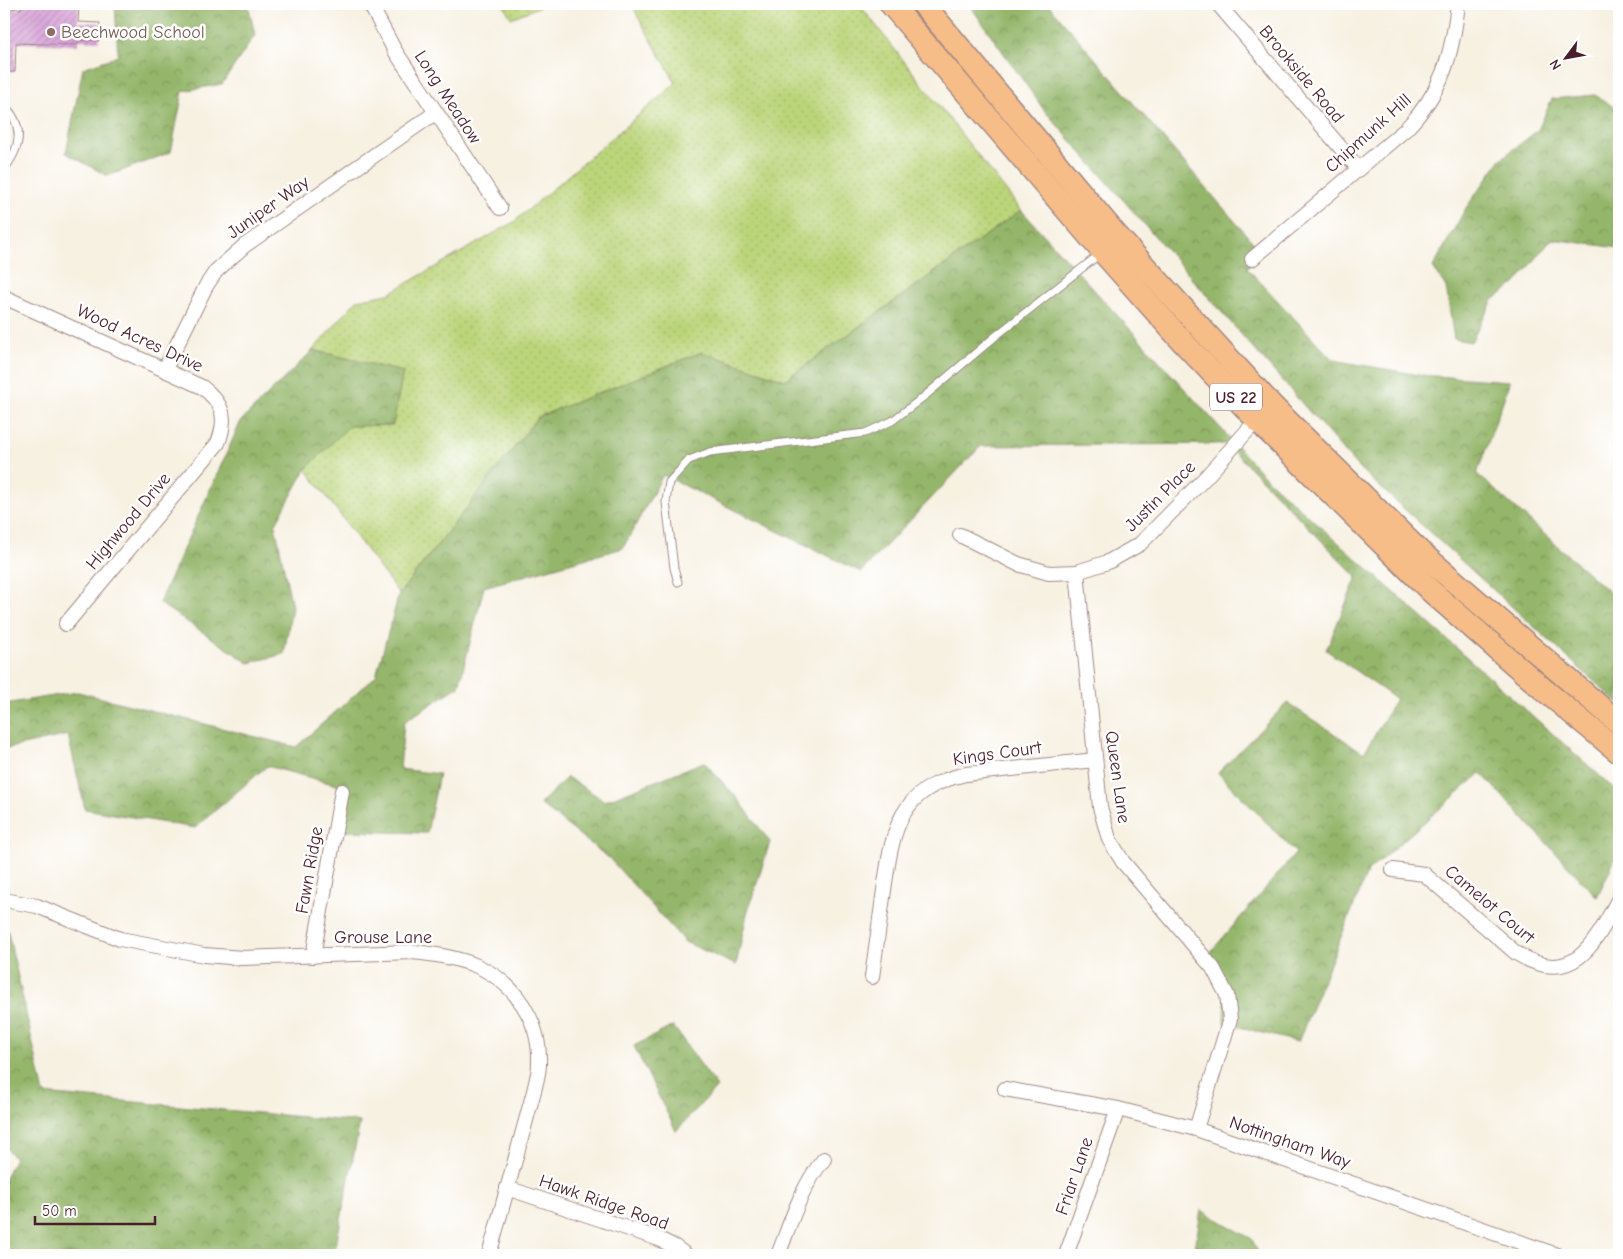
<svg xmlns="http://www.w3.org/2000/svg" width="1623" height="1259" font-family="'Comic Neue',sans-serif">
  <style>
    .grass { fill: url(#grass-dots); stroke: #827a52 }
    .forest { fill: url(#forest-crowns); stroke: #6f6a4a }
    .building { fill: url(#building-hatch) }
    .lines { fill: none; stroke-linecap: round; stroke-linejoin: round }
    .service-casing { stroke: #a08886; stroke-width: 9 }
    .minor-casing { stroke: #a08886; stroke-width: 16 }
    .trunk-casing { stroke: #a08886; stroke-width: 25 }
    .service { stroke: #fff; stroke-width: 7 }
    .minor { stroke: #fff; stroke-width: 14 }
    .trunk { stroke: #f7bd88; stroke-width: 22 }
    .education-dot { fill: #8d6e63; stroke: #fff; stroke-width: 2 }
    .labels { text-anchor: middle; stroke-width: 5; stroke-linejoin: round; paint-order: stroke }
    .shield { fill: #fff; stroke: #80626b; stroke-width: 1 }
    .shield-label { font-size: 16px; font-weight: bold; fill: #4a1f2b }
    .education-label { font-size: 18px; fill: #785e54; stroke: #fff; text-anchor: start }
    .street-label { font-size: 18px; fill: #4a1f2b; stroke: #fff }
  </style>
  <defs>
    <pattern id="grass-dots" width="8" height="8" patternUnits="userSpaceOnUse" patternTransform="scale(1.25)"><rect width="8" height="8" fill="#bbd57a"/><path d="M2 2h.1M6 6h.1" fill="none" stroke="#a2b66a" stroke-width="1.8" stroke-linecap="round"/></pattern>
    <pattern id="forest-crowns" width="20" height="18" patternUnits="userSpaceOnUse" patternTransform="scale(1.25)"><rect width="20" height="18" fill="#94b66a"/><path d="M2 6a3 3 0 1 1 6 0M12 15a3 3 0 1 1 6 0" fill="none" stroke="#7b9357"/></pattern>
    <pattern id="building-hatch" width="6" height="6" patternUnits="userSpaceOnUse" patternTransform="scale(1.25)"><rect width="6" height="6" fill="#d7a0d8"/><path d="M-1 1l2-2M0 6l6-6M5 7l2-2" fill="none" stroke="#b082af"/></pattern>
  </defs>
  <rect width="100%" height="100%" fill="#fff"/>
  <filter id="ink" filterUnits="userSpaceOnUse"><feTurbulence type="fractalNoise" baseFrequency=".02" numOctaves="2"/><feDisplacementMap in="SourceGraphic" scale="10" xChannelSelector="R" yChannelSelector="G"/><feConvolveMatrix kernelMatrix="1 2 1 2 8 2 1 2 1" color-interpolation-filters="sRGB"/></filter>
  <filter id="wash" filterUnits="userSpaceOnUse"><feTurbulence type="fractalNoise" baseFrequency=".0096" numOctaves="4" result="noise"/><feDisplacementMap in="SourceGraphic" scale="20" xChannelSelector="R" yChannelSelector="G"/><feGaussianBlur stdDeviation="1.12" result="paint"/><feColorMatrix in="noise" values="0 0 0 0 0 0 0 0 0 0 0 0 0 0 0 0 0 1.4 0 .05"/><feComposite in="paint" operator="in"/></filter>
  <g filter="url(#wash)">
    <rect width="100%" height="100%" fill="#f7f1e2"/>
    <g class="grass">
      <path d="M503,4H546L511,18Z"/>
      <path d="M633,4H859L1021,210L785,380L702,352L538,417L399,594L306,469L349,426L393,425L402,372L313,350L357,300L388,294L514,222L676,83L638,17Z"/>
    </g>
    <g class="forest">
      <path d="M115,4H248L255,35L222,84L183,91L171,152L108,176L66,153L83,68L118,56Z"/>
      <path d="M969,4H1048L1262,253L1247,268L1333,360L1419,375L1510,381L1477,474L1619,601V704L1358,467L1044,110Z"/>
      <path d="M1595,95L1617,109H1619V248L1552,239L1516,283L1493,300L1471,342L1454,339L1446,287L1433,267L1466,208L1501,159L1538,130L1552,99Z"/>
      <path d="M1021,210L1268,480L1619,793V851L1597,897L1481,773L1368,871L1298,1042L1224,1023L1225,989L1208,955L1296,853L1218,773L1287,703L1364,753L1396,699L1326,650L1357,577L1227,444L981,446L861,572L663,475L623,548L484,587L459,686L404,722L400,769L439,774L427,833L339,831L348,788L267,766L195,828L85,809L68,735L4,749V704L78,692L296,747L376,676L399,594L538,417L702,352L785,380Z"/>
      <path d="M313,350L403,372L393,425L349,426L306,469L275,525L292,607L284,654L249,663L159,603L241,421Z"/>
      <path d="M704,762L738,799L770,842L747,914L736,965L685,942L610,859L540,804L567,777L605,801Z"/>
      <path d="M4,914L44,1094L360,1122L334,1255H4V1179L15,1158L4,1147Z"/>
      <path d="M673,1026L717,1087L676,1131L634,1046Z"/>
      <path d="M1201,1210L1252,1239L1259,1255H1194Z"/>
    </g>
    <g id="blocks">
      <path class="building" d="M21,4H79L78,22L100,23L99,41L78,40V45L16,43L15,72H4V8L21,9Z"/>
    </g>
  </g>
  <g filter="url(#ink)">
    <use href="#blocks" fill-opacity="0" stroke="#a08886" stroke-width="1"/>
    <g class="lines">
      <defs>
        <g id="service">
          <path d="M4,105C25,126 21,148 4,169"/>
          <path d="M678,582L674,568L666,502L669,482L689,460L710,452L865,433L892,421L926,395L997,335L1100,254"/>
        </g>
        <g id="minor">
          <path d="M370,4L395,51L500,208"/>
          <path d="M1218,4L1358,168"/>
          <path d="M1252,259L1406,129C1443,91 1452,55 1458,4"/>
          <path d="M4,297L202,387C223,403 228,417 218,443L66,624"/>
          <path d="M165,369L206,286L216,271L244,246L435,113"/>
          <path d="M960,535L1018,564L1049,573L1077,572L1108,562L1140,544L1206,477L1257,420"/>
          <path d="M1077,572L1100,807L1109,839L1123,862L1213,968L1227,995L1230,1019L1196,1129"/>
          <path d="M1393,870L1424,874L1516,953C1574,989 1595,943 1619,898"/>
          <path d="M4,900L37,906L120,939L204,955L243,958L412,952C434,954 456,957 477,966C515,983 541,1021 539,1064C539,1073 536,1082 534,1091L489,1255"/>
          <path d="M313,956L342,791"/>
          <path d="M872,977C876,948 880,919 884,890C893,829 898,789 966,774L1095,760"/>
          <path d="M1005,1089L1118,1109L1196,1129L1557,1255"/>
          <path d="M507,1188L659,1239L675,1247L686,1255"/>
          <path d="M778,1255C791,1222 801,1187 824,1159"/>
          <path d="M1066,1255L1118,1109"/>
        </g>
        <g id="trunk">
          <path d="M891,4L1103,252L1183,342L1257,420L1432,592L1543,689L1619,752"/>
          <path d="M923,4L1117,236L1272,406L1419,551L1619,723"/>
        </g>
      </defs>
      <use href="#service" class="service-casing"/>
      <use href="#minor" class="minor-casing"/>
      <use href="#trunk" class="trunk-casing"/>
      <use href="#service" class="service"/>
      <use href="#minor" class="minor"/>
      <use href="#trunk" class="trunk"/>
    </g>
  </g>
  <circle class="education-dot" cx="51" cy="32" r="5"/>
  <g class="labels">
    <rect class="shield" x="1210" y="383.5" width="52" height="27" rx="4"/>
    <g class="shield-label">
      <text x="1236" y="403">US 22</text>
    </g>
    <g class="education-label">
      <text x="61" y="38">Beechwood School</text>
    </g>
    <g class="street-label">
      <text transform="translate(1302 74) rotate(50)" y="6">Brookside Road</text>
      <text transform="translate(448 97) rotate(57)" y="6">Long Meadow</text>
      <text transform="translate(1368 133) rotate(-42)" y="6">Chipmunk Hill</text>
      <text transform="translate(268 207) rotate(-35)" y="6">Juniper Way</text>
      <text transform="translate(140 338) rotate(25)" y="6">Wood Acres Drive</text>
      <text transform="translate(1160 496) rotate(-45)" y="6">Justin Place</text>
      <text transform="translate(128 521) rotate(-50)" y="6">Highwood Drive</text>
      <text transform="translate(997 753) rotate(-8)" y="6">Kings Court</text>
      <text transform="translate(1118 777) rotate(82)" y="6">Queen Lane</text>
      <text transform="translate(309 870) rotate(-80)" y="6">Fawn Ridge</text>
      <text transform="translate(1490 904) rotate(40)" y="6">Camelot Court</text>
      <text x="383" y="943">Grouse Lane</text>
      <text transform="translate(1290 1142) rotate(19)" y="6">Nottingham Way</text>
      <text transform="translate(1074 1176) rotate(-71)" y="6">Friar Lane</text>
      <text transform="translate(604 1202) rotate(19)" y="6">Hawk Ridge Road</text>
    </g>
  </g>
  <rect width="1623" height="1259" fill="none" stroke="#fff" stroke-width="20"/>
  <g transform="translate(1566 58) rotate(238)" stroke="#ffffff" stroke-width="4" paint-order="stroke">
  <path d="M0-4L9 19L0 12L-9 19Z" fill="#4a1f2b"/>
  <text y="-8" font-size="14" font-weight="bold" text-anchor="middle" fill="#4a1f2b">N</text>
  </g>
  <path d="M35 1216v8h120v-8" fill="none" stroke="#4a1f2b" stroke-width="2.5"/>
  <text x="42" y="1216" font-size="15" fill="#4a1f2b" stroke="#ffffff" stroke-width="4" paint-order="stroke">50 m</text>
</svg>
